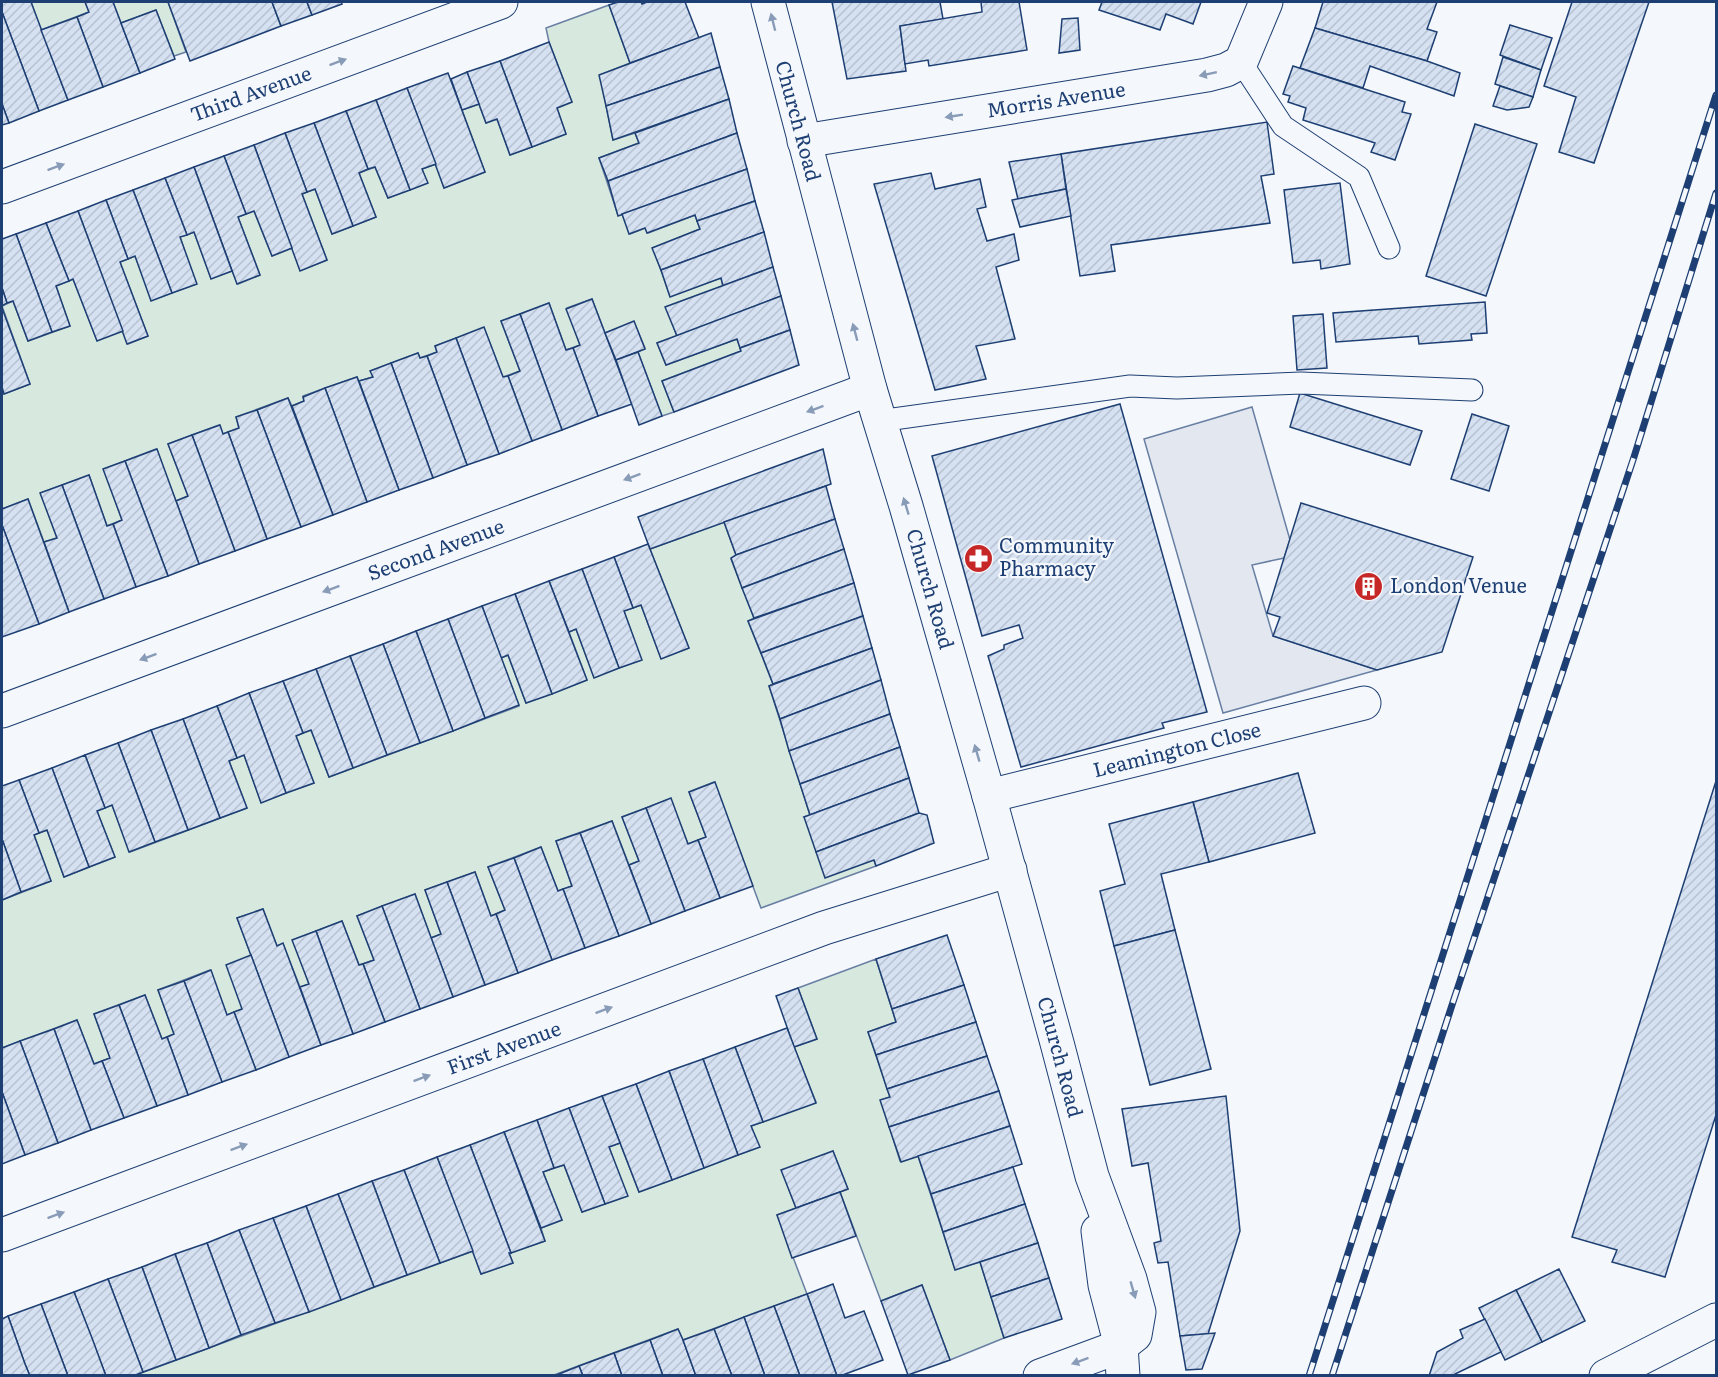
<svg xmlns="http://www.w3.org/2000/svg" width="1718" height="1377" font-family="Literata,serif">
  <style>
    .garden { fill: #d7e8df; stroke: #687fa3; stroke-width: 1.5 }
    .parking { fill: #e3e8f0; stroke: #687fa3; stroke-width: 1.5 }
    .building { fill: url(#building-hatch); stroke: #1d3f73; stroke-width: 1.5 }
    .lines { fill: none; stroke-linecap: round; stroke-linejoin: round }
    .lane-casing { stroke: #1d3f73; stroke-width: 23 }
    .street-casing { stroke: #1d3f73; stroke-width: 35 }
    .lane { stroke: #f4f7fb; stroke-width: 21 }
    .street { stroke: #f4f7fb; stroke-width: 33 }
    .rail-casing { stroke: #1d3f73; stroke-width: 7 }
    .rail { stroke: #f4f7fb; stroke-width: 4.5; stroke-dasharray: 14; stroke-linecap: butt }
    .oneway { fill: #889bb7 }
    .labels { text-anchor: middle; stroke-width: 4.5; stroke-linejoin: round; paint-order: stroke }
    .street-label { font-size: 20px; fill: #1d3f73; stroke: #f4f7fb }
    .poi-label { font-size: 20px; fill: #1d3f73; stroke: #f4f7fb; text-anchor: start }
  </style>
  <defs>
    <pattern id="building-hatch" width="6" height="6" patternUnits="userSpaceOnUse" patternTransform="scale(1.5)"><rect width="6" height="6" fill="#d5e0f0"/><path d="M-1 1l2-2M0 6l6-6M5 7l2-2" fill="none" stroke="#b6c1d1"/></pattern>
  </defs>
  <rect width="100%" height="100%" fill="#f4f7fb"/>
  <g class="garden">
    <path d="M31,2H85L89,12L41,30Z"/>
    <path d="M113,2H168L186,52L174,56L156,10L121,23Z"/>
    <path d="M609,5L630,63L600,75L613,140L635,133L639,143L599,158L618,215L622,214L630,234L645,228L648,233L695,215L700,229L653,248L670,296L721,278L723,286L666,307L677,336L657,343L666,365L737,339L741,351L662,381L674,412L662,416L638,352L645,348L634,322L605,333L592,299L567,308L580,345L566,350L549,303L501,321L520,371L503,377L484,328L435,346L437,352L420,358L418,353L371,371L373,377L359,381L357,377L303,396L304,401L292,406L288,398L236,417L239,428L223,434L219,425L168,444L188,496L176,501L156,449L104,469L122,520L107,526L89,475L41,493L57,538L44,542L28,499L2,509V387L4,394L30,384L2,306L13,301L28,341L70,326L56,286L73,279L97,340L123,331L128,344L148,336L120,262L135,256L152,300L196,284L180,237L194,232L211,278L232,271L238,284L260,275L238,217L254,211L272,256L292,248L301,270L327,260L302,194L315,189L332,234L376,217L359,173L375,167L388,198L427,183L422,169L436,164L444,188L485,172L462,110L479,104L486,123L497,119L510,155L566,134L557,108L572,102L549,42L546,28Z"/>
    <path d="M724,522L736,555L731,559L754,618L748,621L773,684L769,686L810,815L804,817L874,860L876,866L761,908L714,782L689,792L706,837L688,844L670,799L622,817L639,861L629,865L612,821L556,841L572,886L558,891L541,847L488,867L505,910L491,916L475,872L425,890L441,934L431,938L415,894L357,916L374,960L359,965L342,921L293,940L309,984L300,987L283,944L277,946L263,909L237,918L251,955L242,1009L227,1015L210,970L158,990L174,1034L162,1039L145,995L94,1014L110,1058L94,1064L77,1020L2,1048V900L51,881L34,835L47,830L64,877L115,857L97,811L112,805L130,852L247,808L229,761L244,755L261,802L314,783L296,736L311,730L329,777L519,706L501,658L508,655L526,703L587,680L569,632L576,629L594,677L641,660L624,611L641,605L661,658L689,648L650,549Z"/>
    <path d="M876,959L896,1022L868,1032L890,1097L881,1100L900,1161L918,1156L955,1269L980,1262L1004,1338L950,1360L922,1285L881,1301L840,1192L848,1189L833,1151L782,1171L796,1208L777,1215L807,1294L683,1340L678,1329L554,1375L133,1376L473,1251L481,1274L513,1263L509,1253L545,1241L541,1228L562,1220L543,1172L564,1165L582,1212L627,1196L609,1147L620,1143L639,1192L759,1147L751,1126L816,1102L794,1047L817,1039L798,988Z"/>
  </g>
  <path class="parking" d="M1252,407L1290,540L1284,558L1252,565L1273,636L1377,670L1223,713L1144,439Z"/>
  <g class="building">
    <path d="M2,2H31L68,100L39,111L2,12Z"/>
    <path d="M85,2H113L140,73L103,87L77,17L89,12Z"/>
    <path d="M168,2H272L281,26L190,61Z"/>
    <path d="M272,2H307L312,15L281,26Z"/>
    <path d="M307,2H341L342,4L312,15Z"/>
    <path d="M618,2H641L642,4L647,2H685L699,38L630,63L609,5Z"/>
    <path d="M832,2H940L943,19L900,26L906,71L847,79Z"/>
    <path d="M981,2H1019L1027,50L929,66L928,60L905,64L900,26L982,12Z"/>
    <path d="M1102,2H1201L1193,24L1166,14L1160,30L1099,10Z"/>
    <path d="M1323,2H1437L1427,29L1437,32L1427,61L1315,28Z"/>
    <path d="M1572,2H1649L1594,163L1559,152L1576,97L1544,86Z"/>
    <path d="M156,10L175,59L140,73L121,23Z"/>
    <path d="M2,12L39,111L9,123L2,104Z"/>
    <path d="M77,17L103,87L68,100L41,30Z"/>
    <path d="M1078,18L1080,50L1059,53L1062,19Z"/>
    <path d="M1510,25L1552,38L1541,70L1500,55Z"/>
    <path d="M1315,28L1427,61L1460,73L1454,96L1370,66L1363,88L1300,68Z"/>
    <path d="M711,33L720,67L606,106L599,75Z"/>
    <path d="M549,42L572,102L557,108L566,134L532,147L500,61Z"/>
    <path d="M1503,57L1541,70L1533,97L1495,84Z"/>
    <path d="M500,61L532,147L510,155L497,119L486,123L467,72Z"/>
    <path d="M1293,66L1405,102L1402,112L1411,114L1395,160L1371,152L1375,143L1303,120L1306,108L1288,102L1290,96L1283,94Z"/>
    <path d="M720,67L729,99L613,140L606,106Z"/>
    <path d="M467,72L479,104L462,110L451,79Z"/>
    <path d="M448,73L485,172L444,188L407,88Z"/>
    <path d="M1500,86L1533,97L1529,107L1507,110L1493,106Z"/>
    <path d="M407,88L436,164L422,169L428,183L410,190L376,100Z"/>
    <path d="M729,99L737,133L608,181L599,158L639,143L635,133Z"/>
    <path d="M376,100L410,190L388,198L375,167L368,169L346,111Z"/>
    <path d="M2,104L9,123L2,125Z"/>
    <path d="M346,111L368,169L359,173L376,217L353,226L314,123Z"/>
    <path d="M1267,122L1274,174L1261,176L1270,223L1111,245L1115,271L1080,276L1061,154Z"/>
    <path d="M314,123L353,226L332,234L315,189L307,192L285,133Z"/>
    <path d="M1475,124L1537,144L1486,296L1426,276Z"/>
    <path d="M285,133L307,192L302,194L327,260L300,271L254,145Z"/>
    <path d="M737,133L747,169L618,216L608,181Z"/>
    <path d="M254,145L292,248L272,256L254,211L246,214L224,156Z"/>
    <path d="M1061,154L1066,189L1018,199L1009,162Z"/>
    <path d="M224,156L246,214L238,217L260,275L237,284L194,167Z"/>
    <path d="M194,167L232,271L211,279L194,232L187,235L165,178Z"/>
    <path d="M747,169L755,201L697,221L695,215L647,233L645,228L629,234L622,214Z"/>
    <path d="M931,173L935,189L980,179L986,207L977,209L987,241L1014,234L1019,260L996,267L1015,339L976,346L986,379L935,390L874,184Z"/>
    <path d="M165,178L187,235L180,237L197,284L172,293L133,190Z"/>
    <path d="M1340,183L1350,264L1321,269L1320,260L1293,263L1284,190Z"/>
    <path d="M1066,189L1071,216L1020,227L1012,200Z"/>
    <path d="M133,190L172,293L151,301L135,256L128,259L106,200Z"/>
    <path d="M106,200L128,259L120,262L148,336L127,344L78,211Z"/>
    <path d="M755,201L764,232L661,270L652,248L700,229L697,221Z"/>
    <path d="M78,211L123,331L97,341L73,279L69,281L46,223Z"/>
    <path d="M46,223L69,281L56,286L70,326L52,332L16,234Z"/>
    <path d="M764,232L773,267L723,286L721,278L670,297L661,270Z"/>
    <path d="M16,234L52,332L28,341L13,301L7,303L2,288V239Z"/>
    <path d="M773,267L781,296L677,336L665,307Z"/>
    <path d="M2,288L7,303L2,306Z"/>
    <path d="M781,296L790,330L740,348L737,339L666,365L657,343Z"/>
    <path d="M592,299L632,404L598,416L573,348L580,345L566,309Z"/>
    <path d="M1485,302L1487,333L1471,334L1472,340L1419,344L1418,336L1336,342L1333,313Z"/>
    <path d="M549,303L566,350L573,348L598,416L562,430L520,314Z"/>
    <path d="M2,308L30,384L4,394L2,387Z"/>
    <path d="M520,314L562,430L532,441L508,376L520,371L501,321Z"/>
    <path d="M1323,314L1327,368L1297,370L1293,316Z"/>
    <path d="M634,321L645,349L616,360L605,333Z"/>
    <path d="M484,327L503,377L508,376L532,441L499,454L456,338Z"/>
    <path d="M790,330L799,365L674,412L662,381L741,351L740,348Z"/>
    <path d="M456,338L499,454L467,465L427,356L437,352L435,346Z"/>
    <path d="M638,352L662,416L639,425L616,360Z"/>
    <path d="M418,353L420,358L427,356L467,465L433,478L391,363Z"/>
    <path d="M391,363L433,478L399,490L359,381L373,377L370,371Z"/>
    <path d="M357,377L399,490L367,502L325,388Z"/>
    <path d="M325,388L367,502L333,515L292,406L304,401L303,397Z"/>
    <path d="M1300,393L1422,431L1410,465L1290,427Z"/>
    <path d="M288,398L333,515L301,527L257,410Z"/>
    <path d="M1120,404L1207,712L1162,723L1164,728L1021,767L988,656L1004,649V645L1023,638L1019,625L982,636L932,456Z"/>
    <path d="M257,410L301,527L267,539L228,432L239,428L236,417Z"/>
    <path d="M1472,414L1509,426L1489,491L1451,479Z"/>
    <path d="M220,425L223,434L228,432L267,539L235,551L192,435Z"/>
    <path d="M192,435L235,551L199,564L176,501L188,496L168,444Z"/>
    <path d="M157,449L199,564L168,576L125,461Z"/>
    <path d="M823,449L831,484L650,549L638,517Z"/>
    <path d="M125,461L168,576L136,587L113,524L122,520L103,469Z"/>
    <path d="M89,475L107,526L113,524L136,587L104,599L62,485Z"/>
    <path d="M62,485L104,599L69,612L44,542L57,538L40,493Z"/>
    <path d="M826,486L835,519L736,555L724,522Z"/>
    <path d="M28,499L69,612L39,624L2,525V509Z"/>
    <path d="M1301,503L1473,557L1442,652L1377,670L1273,636L1280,617L1267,613Z"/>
    <path d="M835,519L844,549L742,588L731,558L736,555Z"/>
    <path d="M2,525L39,624L2,637Z"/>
    <path d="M648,544L689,648L661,659L641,605L633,608L614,557Z"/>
    <path d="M844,549L854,583L754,618L742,588Z"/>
    <path d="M614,557L633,608L624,611L642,660L619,668L582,569Z"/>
    <path d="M582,569L619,668L594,678L576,629L569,632L549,581Z"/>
    <path d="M549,581L587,680L552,694L515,594Z"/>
    <path d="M854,583L863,616L761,653L748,621Z"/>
    <path d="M515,594L552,694L526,703L508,655L501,658L482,606Z"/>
    <path d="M482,606L519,705L485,718L448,619Z"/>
    <path d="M863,616L872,648L773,684L761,653Z"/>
    <path d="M448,619L485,718L453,731L416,631Z"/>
    <path d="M416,631L453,731L420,743L383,644Z"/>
    <path d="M383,644L420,743L387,755L350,656Z"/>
    <path d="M872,648L881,680L780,719L769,686Z"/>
    <path d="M350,656L387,755L353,768L316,669Z"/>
    <path d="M316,669L353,768L329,777L311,730L303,733L283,681Z"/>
    <path d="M881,680L890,714L789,751L780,719Z"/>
    <path d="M283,681L303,733L296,736L314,783L286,793L249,693Z"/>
    <path d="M249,693L286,793L261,803L244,755L237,758L217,706Z"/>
    <path d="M217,706L237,758L229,761L247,808L220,818L183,719Z"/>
    <path d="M890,714L900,747L800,784L789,751Z"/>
    <path d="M183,719L220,818L188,830L151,730Z"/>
    <path d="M151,730L188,830L155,842L118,743Z"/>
    <path d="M118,743L155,842L129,852L112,805L105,808L85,755Z"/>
    <path d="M900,747L909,778L810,815L800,784Z"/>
    <path d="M85,755L105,808L97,811L115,857L89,867L52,768Z"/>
    <path d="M52,768L89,867L64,877L47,830L39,833L19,780Z"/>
    <path d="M1298,773L1315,833L1209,862L1193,802Z"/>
    <path d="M909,778L919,813L816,852L804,817Z"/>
    <path d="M19,780L39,833L34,835L51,881L21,892L2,839V786Z"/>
    <path d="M1716,781V1115L1665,1277L1612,1262L1617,1250L1572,1237Z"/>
    <path d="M715,782L753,886L720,898L698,840L706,837L689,792Z"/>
    <path d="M671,798L688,844L698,840L720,898L685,911L646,808Z"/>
    <path d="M1193,802L1209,862L1161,874L1175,930L1114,946L1100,891L1125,884L1109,824Z"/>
    <path d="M646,808L685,911L651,924L629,865L639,861L622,817Z"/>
    <path d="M919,813L927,815L934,843L876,866L874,860L825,878L816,852Z"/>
    <path d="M612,821L651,924L619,936L580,833Z"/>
    <path d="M580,833L619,936L585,948L563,889L572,886L556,841Z"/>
    <path d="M2,839L21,892L2,900Z"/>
    <path d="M541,847L558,891L563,889L585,948L552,960L514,858Z"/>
    <path d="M514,858L552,960L518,973L496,914L505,910L488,867Z"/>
    <path d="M475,872L491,916L496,914L518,973L485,985L447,882Z"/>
    <path d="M447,882L485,985L453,997L431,938L441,934L425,890Z"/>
    <path d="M415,894L453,997L420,1009L382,906Z"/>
    <path d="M382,906L420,1009L385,1022L363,964L374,960L357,916Z"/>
    <path d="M263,909L277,946L283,943L321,1045L289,1057L237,918Z"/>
    <path d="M342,921L359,965L363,964L385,1022L353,1034L316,931Z"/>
    <path d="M1175,930L1211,1069L1150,1085L1114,946Z"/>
    <path d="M316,931L353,1034L321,1045L300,987L309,984L292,940Z"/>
    <path d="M947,935L964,985L892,1009L876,959Z"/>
    <path d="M251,955L289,1057L256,1070L234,1012L242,1009L226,965Z"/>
    <path d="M211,970L227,1015L234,1012L256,1070L222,1082L184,981Z"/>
    <path d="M184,981L222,1082L188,1095L167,1037L174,1034L158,990Z"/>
    <path d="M964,985L976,1022L876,1055L868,1032L896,1022L892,1009Z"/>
    <path d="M798,988L817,1039L794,1047L776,996Z"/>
    <path d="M145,995L162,1039L167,1037L188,1095L157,1106L119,1005Z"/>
    <path d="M119,1005L157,1106L124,1118L102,1061L110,1058L94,1014Z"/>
    <path d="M77,1020L94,1064L102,1061L124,1118L91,1130L54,1029Z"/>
    <path d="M976,1022L987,1056L887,1089L876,1055Z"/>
    <path d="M787,1028L816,1103L763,1122L735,1047Z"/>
    <path d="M54,1029L91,1130L58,1143L20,1041Z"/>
    <path d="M20,1041L58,1143L25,1155L2,1092V1048Z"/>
    <path d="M735,1047L763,1122L751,1126L760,1147L738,1155L703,1059Z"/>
    <path d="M987,1056L999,1091L889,1127L880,1100L890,1097L887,1089Z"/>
    <path d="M703,1059L738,1155L704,1168L669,1071Z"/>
    <path d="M669,1071L704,1168L672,1180L636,1084Z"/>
    <path d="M636,1084L672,1180L639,1192L602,1096Z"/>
    <path d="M999,1091L1010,1126L901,1162L889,1127Z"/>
    <path d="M2,1092L25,1155L2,1164Z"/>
    <path d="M602,1096L620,1143L609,1147L628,1196L605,1204L569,1108Z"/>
    <path d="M1226,1096L1240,1231L1208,1334L1180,1336L1168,1262L1158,1263L1154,1243L1161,1241L1148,1163L1132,1166L1122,1109Z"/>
    <path d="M569,1108L605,1204L582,1212L564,1165L554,1168L537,1120Z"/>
    <path d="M537,1120L554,1168L543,1172L562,1220L541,1228L504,1132Z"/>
    <path d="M1010,1126L1022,1164L931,1194L918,1156Z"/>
    <path d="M504,1132L545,1241L511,1253L470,1145Z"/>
    <path d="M470,1145L511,1253H509L513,1263L481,1274L437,1157Z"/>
    <path d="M833,1151L848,1189L796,1208L781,1170Z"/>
    <path d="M437,1157L473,1251L440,1263L404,1170Z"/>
    <path d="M1013,1167L1025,1204L943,1232L931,1194Z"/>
    <path d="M404,1170L440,1263L407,1275L372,1181Z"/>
    <path d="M372,1181L407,1275L374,1287L338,1194Z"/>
    <path d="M840,1192L856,1236L792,1258L777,1215Z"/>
    <path d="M338,1194L374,1287L341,1300L306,1206Z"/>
    <path d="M1025,1204L1038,1243L955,1270L943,1232Z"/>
    <path d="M306,1206L341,1300L309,1312L273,1218Z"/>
    <path d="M273,1218L309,1312L275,1323L239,1230Z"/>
    <path d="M239,1230L275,1323L241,1335L207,1243Z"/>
    <path d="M207,1243L241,1335L209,1348L175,1254Z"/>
    <path d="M1038,1243L1049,1278L991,1297L980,1262Z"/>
    <path d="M175,1254L209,1348L176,1360L142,1267Z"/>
    <path d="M142,1267L176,1360L143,1372L108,1279Z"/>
    <path d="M1559,1269L1585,1321L1542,1342L1516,1290Z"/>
    <path d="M1049,1278L1062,1319L1004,1338L991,1297Z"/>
    <path d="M108,1279L143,1372L133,1376H106L74,1292Z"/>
    <path d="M833,1284L845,1318L864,1311L883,1360L840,1376H837L807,1294Z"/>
    <path d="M922,1285L950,1360L908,1375L881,1301Z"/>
    <path d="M1516,1290L1542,1342L1505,1360L1479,1308Z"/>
    <path d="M74,1292L92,1338L106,1376H68L41,1304Z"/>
    <path d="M807,1294L837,1376H800L774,1306Z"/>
    <path d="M41,1304L68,1376H30L25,1364L8,1316Z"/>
    <path d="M774,1306L800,1376H765L744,1317Z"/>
    <path d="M8,1316L25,1364L30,1376H2V1319Z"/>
    <path d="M744,1317L765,1376H732L714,1329Z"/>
    <path d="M1485,1319L1501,1352L1455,1374V1376H1429L1437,1352L1463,1338L1460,1330Z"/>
    <path d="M678,1329L683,1340L696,1376H663L650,1340Z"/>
    <path d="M714,1329L732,1376H696L683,1340Z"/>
    <path d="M1215,1333L1202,1369L1186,1370L1180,1336Z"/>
    <path d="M650,1340L663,1376H622L614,1353Z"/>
    <path d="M614,1353L622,1376H583L579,1366Z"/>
    <path d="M579,1366L583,1376H554Z"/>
  </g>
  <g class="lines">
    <defs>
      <g id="lane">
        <path d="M1241,62L1283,126L1359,177L1389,248"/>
        <path d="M879,421L1130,386L1177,388L1301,383L1472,390"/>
      </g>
      <g id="street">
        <path d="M768,2L870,389L906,506L989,796L1057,1043L1092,1176L1130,1279L1139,1312L1135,1335L1121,1346L1040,1376"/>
        <path d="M804,141L1207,75L1226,70L1241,62L1266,2"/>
        <path d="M2,187L501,2"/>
        <path d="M2,711L870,389"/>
        <path d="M989,796L1364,703"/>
        <path d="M1098,1231L1105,1285L1121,1346L1123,1376"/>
        <path d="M2,1235L824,928L1010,870"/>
        <path d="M1606,1376L1716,1320"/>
      </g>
    </defs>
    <use href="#lane" class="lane-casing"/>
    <use href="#street" class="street-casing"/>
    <use href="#lane" class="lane"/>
    <use href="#street" class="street"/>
    <defs>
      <g id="rail">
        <path d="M1309,1376L1716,95"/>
        <path d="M1332,1376L1453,1002L1634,457L1716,193"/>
      </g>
    </defs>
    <use href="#rail" class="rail-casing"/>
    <use href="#rail" class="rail"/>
  </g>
  <defs><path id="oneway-solid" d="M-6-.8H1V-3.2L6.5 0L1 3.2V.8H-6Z" transform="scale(1.5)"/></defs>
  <g class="oneway">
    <use href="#oneway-solid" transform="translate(773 22) rotate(-104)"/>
    <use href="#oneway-solid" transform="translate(338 62) rotate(-20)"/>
    <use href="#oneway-solid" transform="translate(1208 74) rotate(168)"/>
    <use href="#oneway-solid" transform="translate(954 116) rotate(171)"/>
    <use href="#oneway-solid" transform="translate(56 167) rotate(-20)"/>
    <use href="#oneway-solid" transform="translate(855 332) rotate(-105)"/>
    <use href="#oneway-solid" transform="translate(815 409) rotate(160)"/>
    <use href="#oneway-solid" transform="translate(632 477) rotate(160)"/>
    <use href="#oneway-solid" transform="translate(906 506) rotate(-107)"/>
    <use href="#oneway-solid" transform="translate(331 589) rotate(160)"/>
    <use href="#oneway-solid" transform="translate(148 657) rotate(160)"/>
    <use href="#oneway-solid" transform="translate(977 753) rotate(-106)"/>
    <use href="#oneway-solid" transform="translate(604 1010) rotate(-20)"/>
    <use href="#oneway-solid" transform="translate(422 1078) rotate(-20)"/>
    <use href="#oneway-solid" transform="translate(239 1147) rotate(-20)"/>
    <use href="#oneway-solid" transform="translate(56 1215) rotate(-20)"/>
    <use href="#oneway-solid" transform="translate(1133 1290) rotate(74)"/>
    <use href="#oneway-solid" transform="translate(1080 1361) rotate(160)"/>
  </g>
  <defs>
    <symbol id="pharmacy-disc" viewBox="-11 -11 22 22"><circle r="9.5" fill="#c62828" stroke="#f4f7fb"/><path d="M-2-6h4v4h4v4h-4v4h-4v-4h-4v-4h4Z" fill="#fff"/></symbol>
    <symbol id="building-disc" viewBox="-11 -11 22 22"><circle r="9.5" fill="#c62828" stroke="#f4f7fb"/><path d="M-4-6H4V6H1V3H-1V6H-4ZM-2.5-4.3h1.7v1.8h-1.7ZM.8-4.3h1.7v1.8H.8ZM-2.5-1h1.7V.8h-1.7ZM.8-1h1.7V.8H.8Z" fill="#fff"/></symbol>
  </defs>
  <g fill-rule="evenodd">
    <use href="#pharmacy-disc" x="962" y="542" width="33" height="33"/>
    <use href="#building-disc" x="1352" y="570" width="33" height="33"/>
  </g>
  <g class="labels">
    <g class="street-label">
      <text transform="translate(251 94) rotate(-20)" y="7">Third Avenue</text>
      <text transform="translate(1056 100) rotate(-9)" y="7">Morris Avenue</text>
      <text transform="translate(798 121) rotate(75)" y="7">Church Road</text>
      <text transform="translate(436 550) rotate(-20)" y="7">Second Avenue</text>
      <text transform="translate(930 589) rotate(74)" y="7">Church Road</text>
      <text transform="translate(1177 750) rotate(-14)" y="7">Leamington Close</text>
      <text transform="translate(504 1048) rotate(-20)" y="7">First Avenue</text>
      <text transform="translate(1060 1057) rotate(75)" y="7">Church Road</text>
    </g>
    <g class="poi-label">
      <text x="999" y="553">Community<tspan x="999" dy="23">Pharmacy</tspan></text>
      <text x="1390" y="593">London Venue</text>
    </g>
  </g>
  <rect width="1718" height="1377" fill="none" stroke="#1d3f73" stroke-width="6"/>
</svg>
